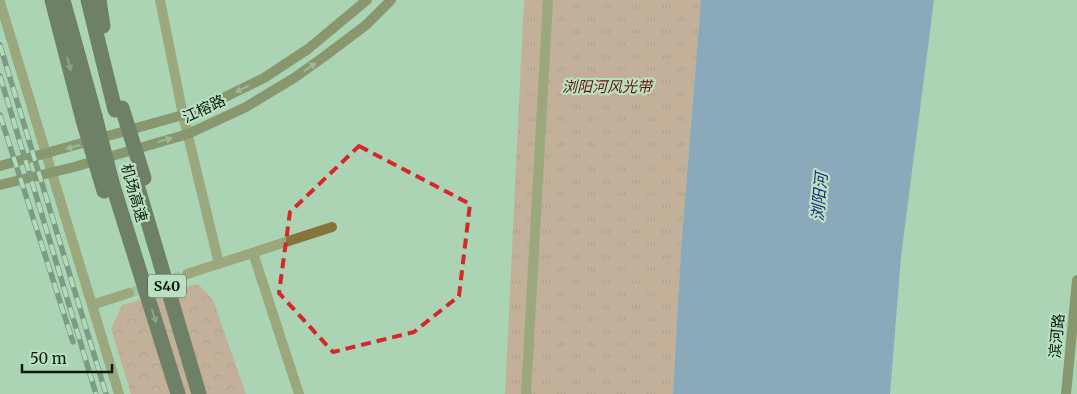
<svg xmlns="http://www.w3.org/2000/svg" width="1077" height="394" font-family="Merriweather,'Noto Sans SC',serif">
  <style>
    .forest { fill: url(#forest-crowns) }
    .park { fill: url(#park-tufts) }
    .water { fill: #6377c2 }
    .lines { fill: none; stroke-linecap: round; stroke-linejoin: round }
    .minor-tunnel { stroke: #8caf93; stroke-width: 10; stroke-dasharray: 10 5; stroke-linecap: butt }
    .minor { stroke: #87743b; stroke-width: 10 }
    .tertiary { stroke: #87743b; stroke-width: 10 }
    .secondary { stroke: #5e4e1a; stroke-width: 10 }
    .motorway { stroke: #251e09; stroke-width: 15 }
    .rail-casing { stroke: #415846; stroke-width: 5.5 }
    .rail { stroke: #b9e1c1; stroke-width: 4; stroke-dasharray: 11; stroke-linecap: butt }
    .motorway-bridge { stroke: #251e09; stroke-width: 15 }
    .oneway { fill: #606c53 }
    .oneway2 { fill: #8c986e }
    .marked { fill: none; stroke: #d62828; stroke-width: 4; stroke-dasharray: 10 6; stroke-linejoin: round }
    .labels { text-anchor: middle; stroke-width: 4.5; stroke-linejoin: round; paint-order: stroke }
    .shield { fill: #b9e1c1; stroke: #405645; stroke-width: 1 }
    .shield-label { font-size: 14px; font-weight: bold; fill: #0c1b10 }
    .park-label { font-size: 15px; font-style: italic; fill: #671409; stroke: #b9e1c1 }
    .street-label { font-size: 15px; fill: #0c1b10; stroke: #b9e1c1 }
    .water-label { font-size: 16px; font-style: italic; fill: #202a82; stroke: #b9e1c1 }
  </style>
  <defs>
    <pattern id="forest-crowns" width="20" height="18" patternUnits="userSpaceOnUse" patternTransform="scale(1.25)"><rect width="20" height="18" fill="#df8676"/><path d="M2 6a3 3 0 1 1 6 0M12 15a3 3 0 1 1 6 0" fill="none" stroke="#b36d5f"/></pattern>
    <pattern id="park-tufts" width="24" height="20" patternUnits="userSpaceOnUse" patternTransform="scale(1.25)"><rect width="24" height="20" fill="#df8676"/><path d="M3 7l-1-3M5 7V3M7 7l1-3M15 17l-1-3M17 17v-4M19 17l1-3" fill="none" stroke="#b36d5f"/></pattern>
  </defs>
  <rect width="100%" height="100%" fill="#acd4b4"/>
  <path class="forest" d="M198,284L213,300L246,394H131L111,329L122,305Z"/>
  <path class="park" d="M524,0H701L681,249L673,394H505Z"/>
  <path class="water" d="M701,0H934L901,257L890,394H673L681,249Z"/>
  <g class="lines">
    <path class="minor-tunnel" d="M129,293L187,274"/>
    <g class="minor">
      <path d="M160,0L183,115L219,264"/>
      <path d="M253,253L299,394"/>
      <path d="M187,274L332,227"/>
      <path d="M92,305L129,293"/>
      <path d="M526,394L548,0"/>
    </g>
    <path class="tertiary" d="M0,2L119,394"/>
    <g class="secondary">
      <path d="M0,166L183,115L223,98L264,78L308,49L367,0"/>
      <path d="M0,185L74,167L188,134L246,107L294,78L325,56L366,25L391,0"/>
      <path d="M1066,394L1077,280"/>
    </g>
    <g class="motorway">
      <path d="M52,0L83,120"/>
      <path d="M63,0L95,116"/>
      <path d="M88,0L115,110"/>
      <path d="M99,0L103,26"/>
      <path d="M135,178L199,394"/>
      <path d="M113,186L178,394"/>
    </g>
    <defs>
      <g id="rail">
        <path d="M0,45L106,394"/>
        <path d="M0,76L96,394"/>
        <path d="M0,115L73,342"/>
      </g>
    </defs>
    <use href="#rail" class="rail-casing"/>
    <use href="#rail" class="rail"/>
    <g class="motorway-bridge">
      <path d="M122,108L144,178"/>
      <path d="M95,116L113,186"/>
      <path d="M83,120L104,191"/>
    </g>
  </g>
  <defs><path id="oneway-solid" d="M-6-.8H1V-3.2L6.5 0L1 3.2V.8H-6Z" transform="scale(1.25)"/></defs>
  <g class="oneway">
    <use href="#oneway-solid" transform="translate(69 64) rotate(75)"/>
    <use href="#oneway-solid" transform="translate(154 316) rotate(73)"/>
  </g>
  <g class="oneway2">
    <use href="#oneway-solid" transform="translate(310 67) rotate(-35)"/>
    <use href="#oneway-solid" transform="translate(242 89) rotate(153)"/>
    <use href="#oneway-solid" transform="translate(165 140) rotate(-16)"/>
    <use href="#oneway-solid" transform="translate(73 147) rotate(165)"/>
  </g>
  <path d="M0 0H1077V394H0ZM359,146L470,204L459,296L414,332L333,352L279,293L290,212Z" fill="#acd4b4" fill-opacity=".55" fill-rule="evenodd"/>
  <path class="marked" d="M359,146L470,204L459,296L414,332L333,352L279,293L290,212Z"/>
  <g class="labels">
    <rect class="shield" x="148" y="274.5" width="38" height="23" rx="4"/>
    <g class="shield-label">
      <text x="167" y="291">S40</text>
    </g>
    <g class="park-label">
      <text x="607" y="92">浏阳河风光带</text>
    </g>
    <g class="street-label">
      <text transform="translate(204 109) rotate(-25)" y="5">江榕路</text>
      <text transform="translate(134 193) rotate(74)" y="5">机场高速</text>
      <text transform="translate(1057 336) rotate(-85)" y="5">滨河路</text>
    </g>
    <g class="water-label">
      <text transform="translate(819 197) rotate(-85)" y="6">浏阳河</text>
    </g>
  </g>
  <path d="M22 364v8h90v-8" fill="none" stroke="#0c1b10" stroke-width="2.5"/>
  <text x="30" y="364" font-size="15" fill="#0c1b10" stroke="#b9e1c1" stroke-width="4" paint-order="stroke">50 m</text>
</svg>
